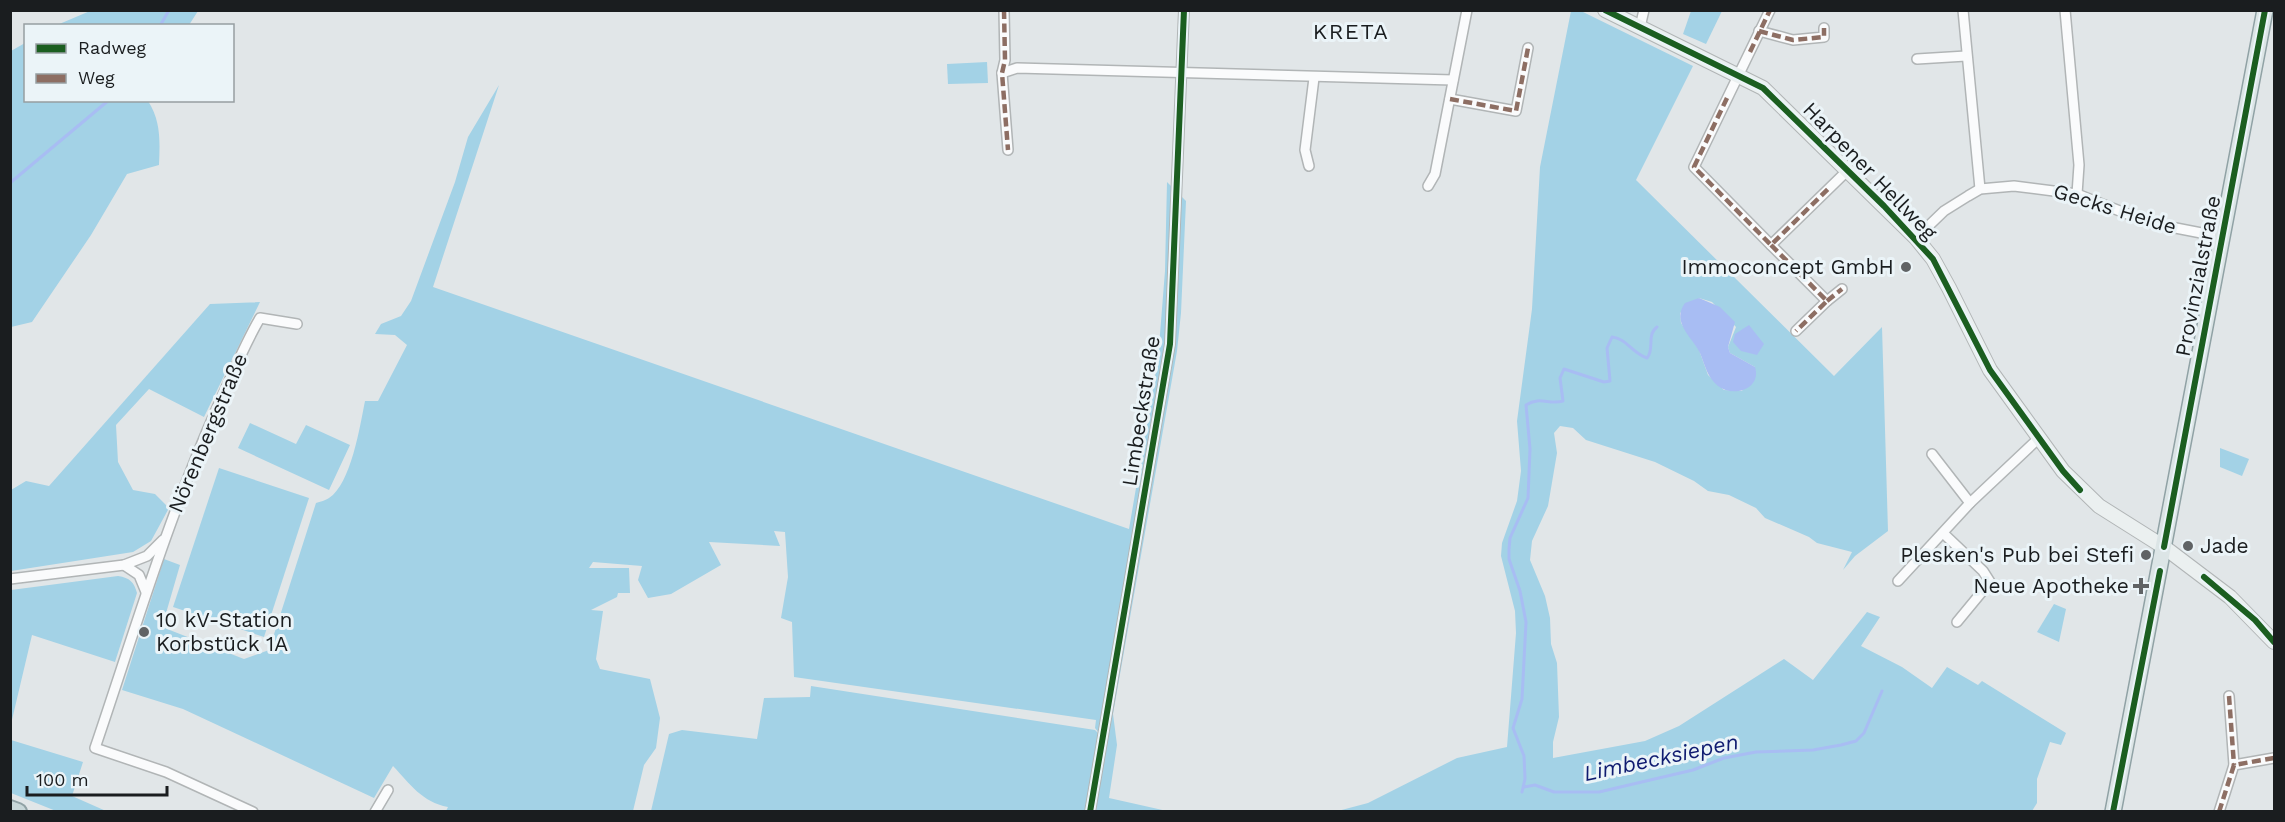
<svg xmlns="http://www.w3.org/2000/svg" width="2285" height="822" font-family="'Work Sans',sans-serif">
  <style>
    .green { fill: #a3d2e6; fill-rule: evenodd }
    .water { fill: #a8bdf3 }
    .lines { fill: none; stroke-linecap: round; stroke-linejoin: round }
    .stream { stroke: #a8bdf3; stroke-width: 3 }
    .street-casing { stroke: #b1b5b6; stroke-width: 12 }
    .secondary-casing { stroke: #b1b5b6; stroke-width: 16 }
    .primary-casing { stroke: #90a2a5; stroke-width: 18 }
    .highway-casing { stroke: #90a2a5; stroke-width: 20 }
    .street { stroke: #fafbfc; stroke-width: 9 }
    .secondary { stroke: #ebf0f0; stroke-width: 14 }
    .primary { stroke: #dce5e6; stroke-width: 15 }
    .highway { stroke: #c8d7d9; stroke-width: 16 }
    .quiet { stroke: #8d6e63; stroke-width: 4.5; stroke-dasharray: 9 4.5; stroke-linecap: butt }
    .cycleway-casing { stroke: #ebf4f8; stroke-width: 10 }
    .cycleway { stroke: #1b5e20; stroke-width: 6 }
    .poi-dot { fill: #606365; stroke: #ebf4f8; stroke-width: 2 }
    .labels { text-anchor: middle; stroke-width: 6; stroke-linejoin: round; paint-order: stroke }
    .street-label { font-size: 21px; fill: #1a1d1f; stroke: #ebf4f8 }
    .poi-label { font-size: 21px; fill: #1a1d1f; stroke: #ebf4f8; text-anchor: end }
    .neighbourhood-label { font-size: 22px; letter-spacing: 1.5px; fill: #1a1d1f; stroke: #ebf4f8 }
    .water-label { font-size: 22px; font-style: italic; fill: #0f1b70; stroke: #ebf4f8 }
  </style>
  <rect width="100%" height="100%" fill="#e1e6e8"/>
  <g class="green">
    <path d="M90,11V10L198,11L189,25H57Z"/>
    <path d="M1571,11H1581L1693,66L1636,180L1834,376L1882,327L1888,531L1855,556L1843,570L1852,552L1817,543L1809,537L1765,518L1756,508L1729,495L1708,491L1694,481L1655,462L1586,440L1573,428L1560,426L1554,433L1557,453L1548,506L1532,541L1530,560L1545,596L1550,618L1551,644L1557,663L1559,717L1553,742V758L1645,741L1679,726L1784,659L1813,680L1867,612L1880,617L1861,646L1902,667L1932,688L1947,667L1978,685L1982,681L2066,733L2061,745L2050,742L2037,779V803L2032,811L1334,812L1368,803L1457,758L1507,747L1516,633L1515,611L1501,556L1502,543L1517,501L1521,471L1517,421L1532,309L1540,167ZM1699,298L1712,302L1736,327L1728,347L1730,353L1755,367L1742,391L1724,390L1708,375L1699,350L1681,323L1680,313Z"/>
    <path d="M1691,11H1722L1706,44L1683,34Z"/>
    <path d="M25,43L26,100L148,101C161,121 160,141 159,165L127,174L91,235L32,322L11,327V51Z"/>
    <path d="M987,62L988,83L948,84L947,64Z"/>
    <path d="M499,85L433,287L1129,529L1158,359L1165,271L1167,182L1186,201L1181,313L1177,351L1113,714L1117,745L1109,798L1167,811H651L669,734L682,730L757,739L764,698L810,697L811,686L1095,730L1103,738L1095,728L1096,720L794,677L792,622L781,618L788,577L785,532L774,531L780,546L709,542L721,565L671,594L648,598L638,580L642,566L593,562L589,568H629L630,593H618L617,597L591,610L603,611L596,659L600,669L650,679L660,718L656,748L644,765L633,811H446L448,807C422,802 410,784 393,766L374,798L183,709L122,690L164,559L180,565L162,627L244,659L269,650L316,503C320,502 326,500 329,498C351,484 360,426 365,401H378L407,345L395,335L375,334L381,324L401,316L411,301L455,182L468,137Z"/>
    <path d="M260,302L204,417L149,389L116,425L118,462L133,490L155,494L169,508L151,541L133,552L11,571V490L26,481L49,486L210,304Z"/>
    <path d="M250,423L296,444L306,425L350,445L329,490L238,448Z"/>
    <path d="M2220,448L2249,459L2242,476L2220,467Z"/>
    <path d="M219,468L309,498L264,637L173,607Z"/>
    <path d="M118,576C130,578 134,582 137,593L115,662L32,635L11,724V590Z"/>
    <path d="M2054,604L2066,609L2059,642L2037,632Z"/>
    <path d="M11,740L83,762L72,796L106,811H56L11,793Z"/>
  </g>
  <g class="water">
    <path d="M1699,298L1720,307L1735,322L1728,347L1730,353L1755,367C1762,389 1733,398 1718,386C1707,377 1705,365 1700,353C1692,337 1671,322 1685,303Z"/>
    <path d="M1749,325L1764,344L1757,355L1741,351L1733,342L1735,334Z"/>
  </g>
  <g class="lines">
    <g class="stream">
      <path d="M160,26L169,10"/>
      <path d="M10,183L109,100"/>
      <path d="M1524,787L1535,785L1554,792H1599L1693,770L1724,758L1756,752L1813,750L1841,745L1856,741L1864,733L1882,691"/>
      <path d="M1522,792L1525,779L1524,756L1513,728L1522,699L1526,622L1520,591L1509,559V549L1510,538L1528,498L1530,449L1526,405C1540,396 1549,405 1563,401L1560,378L1564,369L1604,382L1610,381L1607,348L1612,337C1626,338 1633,354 1647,358C1655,349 1646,335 1657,327"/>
    </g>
    <defs>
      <g id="street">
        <path d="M1004,10L1005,60L1002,73L1008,150"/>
        <path d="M1770,10L1694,167L1771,245L1848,170"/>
        <path d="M1963,10L1980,189"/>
        <path d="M2065,10L2079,165L2077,194"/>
        <path d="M1640,27L1644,10"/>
        <path d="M1759,31L1793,40L1824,37V28"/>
        <path d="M1917,59L1966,56"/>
        <path d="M1002,73L1017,68L1453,80"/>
        <path d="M1450,99L1516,111L1528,48"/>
        <path d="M1309,166L1305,150L1314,78"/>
        <path d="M1428,186L1435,174L1467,10"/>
        <path d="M1916,238L1944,211L1968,196L1980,189L2014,186L2077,194L2150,223L2222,237"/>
        <path d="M1771,245L1827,301L1796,331"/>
        <path d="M1827,301L1842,289"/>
        <path d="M1932,454L1970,503"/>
        <path d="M1943,533L1983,571L1990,582L1957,622"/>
        <path d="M124,565L139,575L146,592"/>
        <path d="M10,579L124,565L147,556L163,540"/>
        <path d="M1898,581L1970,503L2039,438"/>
        <path d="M2229,696L2234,765"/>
        <path d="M253,812L166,772L95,748C134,633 168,518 217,408C231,378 243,347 260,318L297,324"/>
        <path d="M375,812L388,790"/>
        <path d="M1090,812L1170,344L1184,10"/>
        <path d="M2219,812L2234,765L2274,758"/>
      </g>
      <path id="secondary" d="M1605,10L1763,88L1916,238L1933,259L1949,288L1990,370L2063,471L2099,506L2164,547L2230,597L2274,642"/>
      <path id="primary" d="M2113,812L2265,10"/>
      <path id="highway" d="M10,809L18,812"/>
    </defs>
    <use href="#street" class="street-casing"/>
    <use href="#secondary" class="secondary-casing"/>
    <use href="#primary" class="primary-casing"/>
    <use href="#highway" class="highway-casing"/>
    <use href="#street" class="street"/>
    <use href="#secondary" class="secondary"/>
    <use href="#primary" class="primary"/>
    <use href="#highway" class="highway"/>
    <g class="quiet">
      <path d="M1004,10L1005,60L1002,73L1008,150"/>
      <path d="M1759,31L1793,40L1824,37V28"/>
      <path d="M1750,52L1770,10"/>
      <path d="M1727,98L1694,167L1771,245L1828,189"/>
      <path d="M1450,99L1516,111L1528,48"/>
      <path d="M1771,245L1827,301L1796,331"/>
      <path d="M1827,301L1842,289"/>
      <path d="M2229,696L2234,765"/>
      <path d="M2219,812L2234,765L2274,758"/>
    </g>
    <defs>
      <g id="cycleway">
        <path d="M1605,10L1763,88L1884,206L1933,259L1990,370L2063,471L2080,490"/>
        <path d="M2164,547L2265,10"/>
        <path d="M2204,577L2255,620L2274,642"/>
        <path d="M1090,812L1170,344L1184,10"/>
        <path d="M2113,812L2160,571"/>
      </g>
    </defs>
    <use href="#cycleway" class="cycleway-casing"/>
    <use href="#cycleway" class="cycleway"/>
  </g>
  <g class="poi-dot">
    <circle cx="1906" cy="267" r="6"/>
    <circle cx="2188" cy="546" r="6"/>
    <circle cx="2146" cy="555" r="6"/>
    <path d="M2138 577h6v6h6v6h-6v6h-6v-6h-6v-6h6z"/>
    <circle cx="144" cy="632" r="6"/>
  </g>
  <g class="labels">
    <g class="street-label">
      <text transform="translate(1870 171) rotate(46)" y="7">Harpener Hellweg</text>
      <text transform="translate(2115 209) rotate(17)" y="7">Gecks Heide</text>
      <text transform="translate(2198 276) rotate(-79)" y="7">Provinzialstraße</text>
      <text transform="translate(1141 411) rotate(-81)" y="7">Limbeckstraße</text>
      <text transform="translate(208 433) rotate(-67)" y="7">Nörenbergstraße</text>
    </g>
    <g class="poi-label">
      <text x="1894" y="274">Immoconcept GmbH</text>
      <text x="2200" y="553" text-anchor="start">Jade</text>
      <text x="2134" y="562">Plesken's Pub bei Stefi</text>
      <text x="2129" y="593">Neue Apotheke</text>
      <text x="156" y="627" text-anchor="start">10 kV-Station<tspan x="156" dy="24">Korbstück 1A</tspan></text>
    </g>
    <g class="neighbourhood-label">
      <text x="1351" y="39">KRETA</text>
    </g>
    <g class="water-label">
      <text transform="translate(1661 757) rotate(-12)" y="8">Limbecksiepen</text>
    </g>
  </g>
  <rect width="2285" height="822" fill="none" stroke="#1a1d1f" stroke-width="24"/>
  <rect x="24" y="24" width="210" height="78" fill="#ebf4f8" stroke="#979ea1" stroke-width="1.5"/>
  <rect x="36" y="44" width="30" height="9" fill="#1b5e20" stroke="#979ea1" stroke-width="1.5"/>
  <text x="78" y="54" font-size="18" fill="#1a1d1f">Radweg</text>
  <rect x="36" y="74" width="30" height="9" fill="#8d6e63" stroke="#979ea1" stroke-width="1.5"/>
  <text x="78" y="84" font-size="18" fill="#1a1d1f">Weg</text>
  <path d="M27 786v9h140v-9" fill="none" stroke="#1a1d1f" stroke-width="3"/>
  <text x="36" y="786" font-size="18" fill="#1a1d1f" stroke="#ebf4f8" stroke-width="4.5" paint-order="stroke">100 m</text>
</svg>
